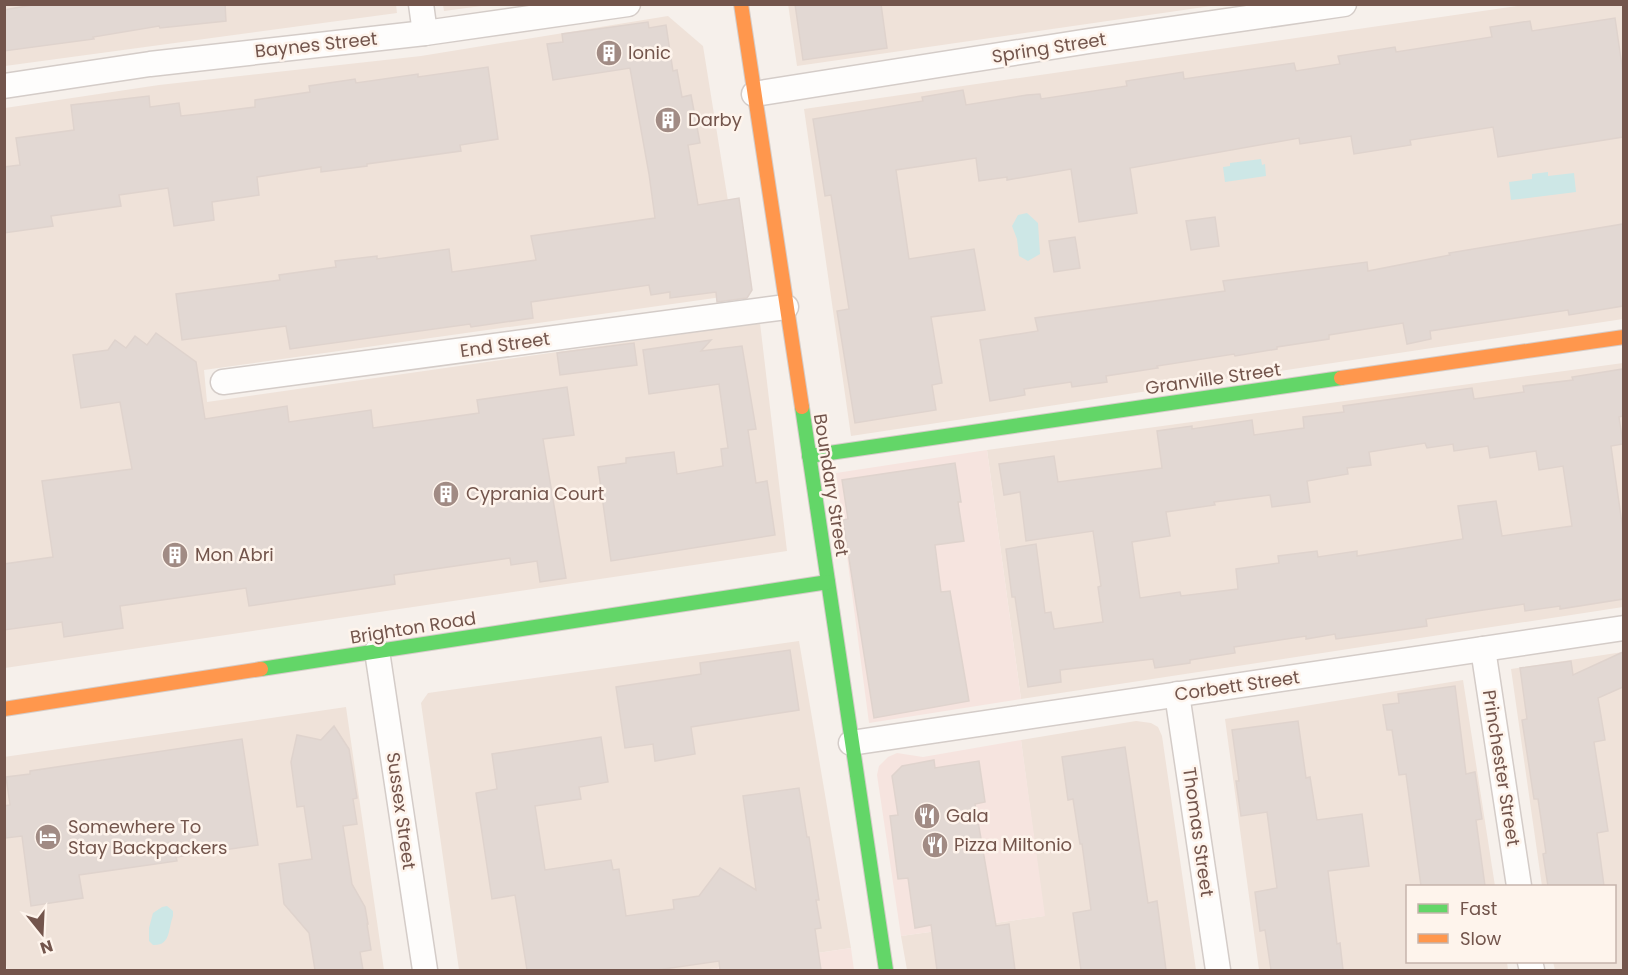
<svg xmlns="http://www.w3.org/2000/svg" width="1628" height="975" font-family="Poppins,sans-serif">
  <style>
    .residential { fill: #efe2d9 }
    .commercial { fill: #f6e4df }
    .water { fill: #cde7e6 }
    .building { fill: #e2d8d3; stroke: #dfd3cd; stroke-width: 1.5; fill-rule: evenodd }
    .lines { fill: none; stroke-linecap: round; stroke-linejoin: round }
    .street-casing { stroke: #d4ccc8; stroke-width: 27 }
    .fast-casing { stroke: #d5ccc8; stroke-width: 16 }
    .slow-casing { stroke: #d5ccc8; stroke-width: 16 }
    .street { stroke: #fefdfc; stroke-width: 24 }
    .fast { stroke: #63d668; stroke-width: 14 }
    .slow { stroke: #ff974d; stroke-width: 14 }
    .labels { text-anchor: middle; stroke-width: 5; stroke-linejoin: round; paint-order: stroke }
    .street-label { font-size: 18px; fill: #73554c; stroke: #fef4ec }
    .poi-label { font-size: 18px; fill: #73554c; stroke: #fef4ec; text-anchor: start }
  </style>
  <rect width="100%" height="100%" fill="#f6f0eb"/>
  <g class="residential">
    <path d="M396,4L397,13L5,66L4,5Z"/>
    <path d="M788,4L1218,5L797,66Z"/>
    <path d="M443,5V4L489,5L444,11Z"/>
    <path d="M1524,5H1623V319L851,436L804,109Z"/>
    <path d="M668,16L703,46L743,294L204,370L207,402L760,323L787,551L5,668V108L159,85L421,56Z"/>
    <path d="M1623,363V607L1021,699L987,450Z"/>
    <path d="M799,641L851,948L703,970H459L421,703L428,693Z"/>
    <path d="M1623,652V970H1555L1553,962H1614V886H1542L1511,669Z"/>
    <path d="M1463,680L1495,886H1408V962H1507L1508,970H1259L1225,719Z"/>
    <path d="M346,707L384,970H7L4,953V757Z"/>
    <path d="M1136,721L1151,723L1158,727L1162,736L1196,970H907L901,936L1044,916L1021,740Z"/>
  </g>
  <g class="commercial">
    <path d="M987,450L1021,699L869,723L836,473Z"/>
    <path d="M1021,740L1045,916L901,936L877,775L879,766L888,757L897,753L923,757Z"/>
    <path d="M851,948L854,970H703Z"/>
  </g>
  <g class="water">
    <path d="M1261,159L1262,165L1265,164L1266,176L1225,182L1223,167L1230,166V163Z"/>
    <path d="M1548,172V176L1574,173L1576,192L1511,200L1509,182L1532,179V174Z"/>
    <path d="M1027,213L1038,223L1040,254L1028,261L1019,256L1017,239L1012,226L1018,215Z"/>
    <path d="M167,906L173,911V916C168,929 171,946 153,945L149,941V928L153,913L162,907Z"/>
  </g>
  <g class="building">
    <path d="M38,4H225L226,21L160,28L159,26L93,37L94,39L4,51V10Z"/>
    <path d="M795,4H881L887,48L803,60Z"/>
    <path d="M1615,18L1623,73V137L1498,157L1493,127L1410,140L1411,145L1354,154L1351,136L1300,144L1299,138L1130,168L1137,213L1079,222L1071,169L1007,180V177L979,181L976,158L896,170L909,259L974,249L985,310L931,317L942,383L932,385L936,410L855,423L837,311L849,309L831,195L825,196L813,119L923,101L922,97L963,90L966,105L1027,95L1040,94L1041,99L1127,86L1126,81L1183,72L1184,79L1294,63L1296,71L1340,64L1338,56L1395,47L1396,52L1492,37L1490,27L1530,21L1532,31Z"/>
    <path d="M648,22L649,28L666,25L673,71L677,70L682,97L691,95L700,143L688,145L698,205L739,198L752,290L747,298L717,302L716,292L670,298V292L651,295L649,285L531,302L533,318L471,327L470,324L290,349L286,326L182,340L176,294L280,280L279,275L336,267L335,261L377,256V259L449,249L452,272L536,260L531,236L655,218L649,174L630,68L553,80L547,44L563,42L562,34Z"/>
    <path d="M488,67L498,139L460,145L461,151L367,164V166L321,172V167L257,177L259,195L212,202L214,220L174,226L168,188L119,195L121,206L51,216L53,226L4,233V167L20,165L16,138L74,130L71,105L149,96L150,107L179,103L181,116L199,114L255,107V100L310,92L309,86L355,79L356,83L418,74V77Z"/>
    <path d="M1215,217L1219,246L1191,250L1186,221Z"/>
    <path d="M1623,224V306L1569,315L1568,310L1430,331L1431,339L1407,344L1403,323L1329,335V339L1277,347V349L1235,356L1234,354L1157,366L1158,368L1106,376L1107,382L1072,387L1071,382L1024,389L1025,395L990,401L980,340L1038,331L1035,318L1225,291L1223,281L1367,262L1368,271L1450,255L1449,253Z"/>
    <path d="M1075,237L1080,268L1054,272L1049,241Z"/>
    <path d="M156,333L196,362L205,419L287,406L289,422L371,410L373,428L479,413L477,400L567,387L574,435L543,439L566,578L540,582L537,561L511,565L510,558L394,575L395,584L249,606L246,588L120,606L123,628L64,637L62,622L4,630V564L53,557L42,481L132,469L120,402L81,408L73,355L108,350L115,340L126,348L135,336L147,345Z"/>
    <path d="M711,340L701,351L742,346L756,429L748,430L756,483L767,481L775,535L611,561L598,467L626,463V458L674,452L677,474L723,466L721,449L728,448L719,384L649,394L643,350Z"/>
    <path d="M634,343L637,365L560,375L557,353Z"/>
    <path d="M1623,369V416L1619,417L1623,444L1611,446L1623,531V599L1560,609V606L1525,611L1524,604L1470,612L1426,619L1427,626L1372,634L1336,639L1335,634L1306,639V636L1234,647L1235,653L1190,660V663L1155,668L1153,659L1060,670L1061,682L1028,687L1015,597H1012L1006,549L1036,544L1045,613L1051,612L1054,629L1103,622L1098,587L1101,586L1093,531L1026,541L1020,492L1004,495L999,464L1054,456L1058,482L1162,468L1157,431L1192,426V429L1252,420L1254,435L1304,428L1303,417L1344,412L1343,406L1472,388L1474,399L1524,392L1523,386L1573,380L1572,377ZM1425,443L1427,448L1453,444L1454,451L1488,446L1490,458L1536,451L1539,470L1563,466L1572,526L1502,536L1496,501L1458,506L1463,539L1357,556V551L1318,557L1317,551L1278,556L1279,563L1236,569L1238,589L1181,596L1180,592L1140,598L1132,542L1170,536L1166,512L1215,505L1214,502L1270,495L1272,507L1310,502L1307,481L1348,474L1347,468L1371,465L1369,452Z"/>
    <path d="M955,463L961,502H958L964,541L935,545L941,592L950,591L969,701L874,718L843,520L848,519L842,480Z"/>
    <path d="M790,650L799,710L691,727L695,754L655,761L653,744L625,748L616,687L701,674L700,663Z"/>
    <path d="M1623,652V687L1598,698L1605,740L1594,742L1608,831L1597,833L1604,886H1548L1543,854L1546,853L1538,799H1534L1522,720L1527,719L1520,668L1571,661L1573,675Z"/>
    <path d="M1455,686L1466,774L1475,772L1482,819L1476,820L1485,886H1421L1406,774L1399,775L1392,730H1387L1383,705L1399,703L1398,694Z"/>
    <path d="M1298,721L1306,778L1310,777L1317,820L1362,814L1369,866L1328,871L1337,944L1340,943L1343,970H1271L1265,930L1260,931L1255,892L1277,888L1267,812L1241,816L1236,781H1239L1232,730Z"/>
    <path d="M334,726L349,749L357,798L353,799L357,824L343,826L352,884L365,907L368,924H367L371,950L360,952L363,970H315L309,933L284,904L279,864L312,859L304,806L297,807L291,762L297,735L321,740Z"/>
    <path d="M601,737L608,782L579,787L581,799L535,806L545,870L611,860L613,870L619,869L626,916L674,909L673,900L699,896L720,868L756,890L743,796L799,788L807,837H809L819,900H816L821,928L815,929L821,970H720L719,961L657,970H527L515,895L492,899L476,793L497,789L492,754Z"/>
    <path d="M242,739L258,845L176,857L177,861L79,875L83,898L31,906L22,836L6,838L4,806L10,805L6,777L30,774V771Z"/>
    <path d="M1125,747L1148,903L1157,901L1166,970H1081L1073,913L1091,910L1082,844H1080L1073,799L1068,800L1062,757Z"/>
    <path d="M934,760L935,768L979,761L985,802L975,804L996,926L1009,924L1015,970H937L931,925L915,928L908,878L898,879L890,816L898,815L892,776L902,766Z"/>
  </g>
  <g class="lines">
    <defs>
      <g id="street">
        <path d="M421,4L425,33"/>
        <path d="M4,86L150,64L425,33L628,4"/>
        <path d="M754,94L1089,41L1344,4"/>
        <path d="M223,382L786,307"/>
        <path d="M1483,649L1519,886"/>
        <path d="M377,651L425,970"/>
        <path d="M1177,694L1218,970"/>
        <path d="M851,743L1624,628"/>
        <path d="M1530,962L1532,970"/>
      </g>
      <g id="fast">
        <path d="M802,407L886,970"/>
        <path d="M809,456L1341,378"/>
        <path d="M261,669L828,582"/>
      </g>
      <g id="slow">
        <path d="M741,4L802,407"/>
        <path d="M1341,378L1624,337"/>
        <path d="M4,709L261,669"/>
      </g>
    </defs>
    <use href="#street" class="street-casing"/>
    <use href="#fast" class="fast-casing"/>
    <use href="#slow" class="slow-casing"/>
    <use href="#street" class="street"/>
    <use href="#fast" class="fast"/>
    <use href="#slow" class="slow"/>
  </g>
  <defs>
    <symbol id="building-disc" viewBox="-11 -11 22 22"><circle r="9.5" fill="#a18b84" stroke="#fef4ec"/><path d="M-4-6H4V6H1V3H-1V6H-4ZM-2.5-4.3h1.7v1.8h-1.7ZM.8-4.3h1.7v1.8H.8ZM-2.5-1h1.7V.8h-1.7ZM.8-1h1.7V.8H.8Z" fill="#fff"/></symbol>
    <symbol id="restaurant-disc" viewBox="-11 -11 22 22"><circle r="9.5" fill="#a18b84" stroke="#fef4ec"/><path d="M-5-6h1v4h1v-4h1v4h1v-4h1v5L-1.5 .5V6h-2V.5L-5-1ZM5-6V6H3V1.5H1.5Q1.5-4 5-6Z" fill="#fff"/></symbol>
    <symbol id="hotel-disc" viewBox="-11 -11 22 22"><circle r="9.5" fill="#a18b84" stroke="#fef4ec"/><path d="M-6-4.5h1.5V1H6V5H4.5V3h-9V5H-6ZM-4 0a1.8 1.8 0 1 1 3.6 0ZM.5 0V-2.5h3Q6-2.5 6 0Z" fill="#fff"/></symbol>
  </defs>
  <g fill-rule="evenodd">
    <use href="#building-disc" x="594" y="38" width="30" height="30"/>
    <use href="#building-disc" x="653" y="105" width="30" height="30"/>
    <use href="#building-disc" x="431" y="479" width="30" height="30"/>
    <use href="#building-disc" x="160" y="540" width="30" height="30"/>
    <use href="#restaurant-disc" x="912" y="801" width="30" height="30"/>
    <use href="#hotel-disc" x="33" y="822" width="30" height="30"/>
    <use href="#restaurant-disc" x="920" y="830" width="30" height="30"/>
  </g>
  <g class="labels">
    <g class="street-label">
      <text transform="translate(316 45) rotate(-6)" y="6">Baynes Street</text>
      <text transform="translate(1049 48) rotate(-9)" y="6">Spring Street</text>
      <text transform="translate(505 345) rotate(-8)" y="6">End Street</text>
      <text transform="translate(1213 379) rotate(-8)" y="6">Granville Street</text>
      <text transform="translate(831 485) rotate(81)" y="6">Boundary Street</text>
      <text transform="translate(413 628) rotate(-9)" y="6">Brighton Road</text>
      <text transform="translate(1237 686) rotate(-8)" y="6">Corbett Street</text>
      <text transform="translate(1501 768) rotate(81)" y="6">Princhester Street</text>
      <text transform="translate(401 811) rotate(82)" y="6">Sussex Street</text>
      <text transform="translate(1198 832) rotate(82)" y="6">Thomas Street</text>
    </g>
    <g class="poi-label">
      <text x="628" y="59">Ionic</text>
      <text x="688" y="126">Darby</text>
      <text x="466" y="500">Cyprania Court</text>
      <text x="195" y="561">Mon Abri</text>
      <text x="946" y="822">Gala</text>
      <text x="68" y="833">Somewhere To<tspan x="68" dy="21">Stay Backpackers</tspan></text>
      <text x="954" y="851">Pizza Miltonio</text>
    </g>
  </g>
  <rect width="1628" height="975" fill="none" stroke="#73554c" stroke-width="12"/>
  <rect x="1406" y="885" width="210" height="78" fill="#fef4ec" stroke="#c6b4ac" stroke-width="1.5"/>
  <rect x="1418" y="904" width="30" height="9" fill="#63d668" stroke="#c6b4ac" stroke-width="1.5"/>
  <text x="1460" y="915" font-size="18" fill="#73554c">Fast</text>
  <rect x="1418" y="934" width="30" height="9" fill="#ff974d" stroke="#c6b4ac" stroke-width="1.5"/>
  <text x="1460" y="945" font-size="18" fill="#73554c">Slow</text>
  <g transform="translate(42 933) rotate(162)" stroke="#fef4ec" stroke-width="4.5" paint-order="stroke">
  <path d="M0-4.5L10 22L0 15L-10 22Z" fill="#73554c"/>
  <text y="-9" font-size="16" font-weight="bold" text-anchor="middle" fill="#73554c">N</text>
  </g>
</svg>
